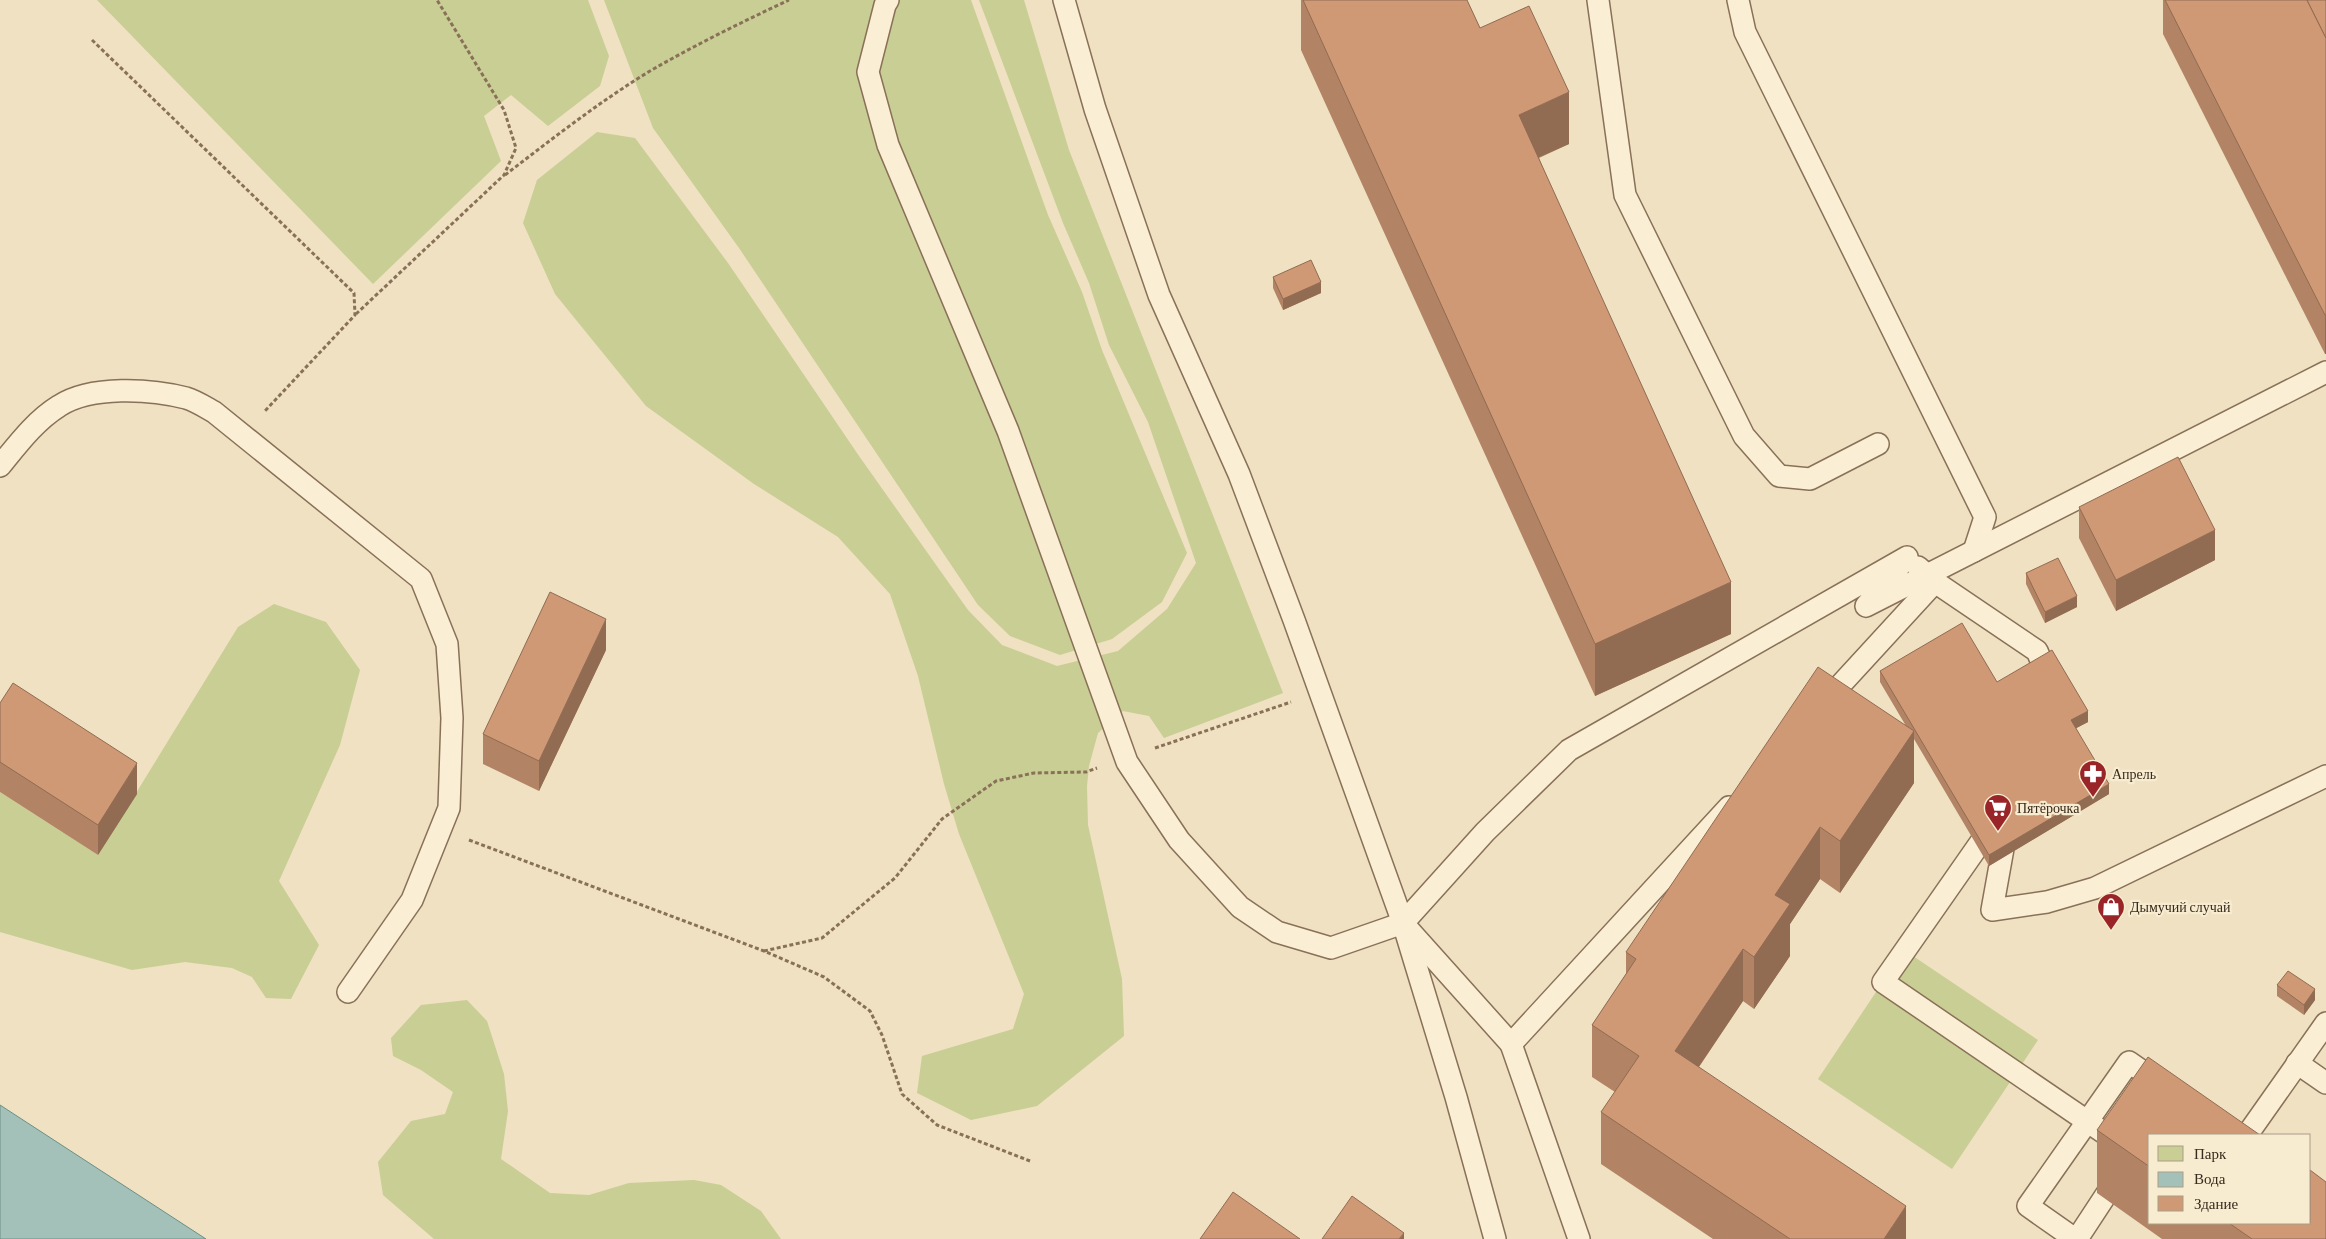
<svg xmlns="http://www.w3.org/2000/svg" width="2326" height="1239" font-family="'Crimson Pro',serif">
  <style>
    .green { fill: #c8ce94 }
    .water { fill: #a3c1b8; stroke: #6a9086 }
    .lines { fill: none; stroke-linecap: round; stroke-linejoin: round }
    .service-casing { stroke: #897158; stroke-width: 24 }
    .path { stroke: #897158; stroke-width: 3; stroke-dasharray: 4 2.5; stroke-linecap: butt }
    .service { stroke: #faeed4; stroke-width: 21 }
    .wall { fill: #b28465 }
    .shaded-wall { fill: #916b52 }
    .building { fill: #cf9975; stroke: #916b52 }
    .labels { text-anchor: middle; stroke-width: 4.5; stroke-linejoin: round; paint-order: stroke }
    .poi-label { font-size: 14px; fill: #382a1d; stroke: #f7ebd0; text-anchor: start }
  </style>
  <rect width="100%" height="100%" fill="#efe1c1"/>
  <g class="green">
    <path d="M97,0H588L609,56L600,86L548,126L511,95L484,116L501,161L373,284Z"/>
    <path d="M604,0H971L1048,215L1082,292L1102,350L1187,553L1162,602L1112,639L1060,655L1010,636L978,605L739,248L653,128Z"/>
    <path d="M979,0H1024L1069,150L1283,693L1164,738L1149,716L1123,711L1098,733L1089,766L1087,786L1088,825L1122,979L1124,1036L1037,1106L971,1120L917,1093L922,1056L1013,1029L1024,994L959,834L944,784L918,676L890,594L838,537L754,484L646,406L555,294L523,223L537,180L597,132L635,138L728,263L859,456L968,610L1002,645L1057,666L1118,651L1167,609L1196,563L1148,422L1109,345L1089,283L1063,223Z"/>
    <path d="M274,604L326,622L360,670L340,745L279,881L319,945L291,999L266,998L252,977L232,968L185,962L132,970L0,932V792L98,855L238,627Z"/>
    <path d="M1904,950L2038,1040L1952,1169L1818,1079Z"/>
    <path d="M467,1000L487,1021L504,1074L508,1111L501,1159L550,1193L589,1195L629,1183L694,1180L721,1185L761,1211L781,1239H434L383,1195L378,1162L411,1121L445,1114L453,1092L421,1070L393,1056L391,1038L421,1005Z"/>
  </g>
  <path class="water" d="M0,1105L206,1239H0Z"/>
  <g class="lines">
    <defs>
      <g id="service">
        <path d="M888,0L885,5L868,72L888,145L1008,431L1127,762L1179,840L1240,907L1277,932L1331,948L1403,923L1485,832L1569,750L1907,557L1866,606L2326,372"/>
        <path d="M1064,0L1095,109L1159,295L1239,474L1294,620L1403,923L1456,1097L1495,1239"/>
        <path d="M1598,0L1625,195L1744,436L1779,476L1810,479L1878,444"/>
        <path d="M1738,0L1745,32L1985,517L1974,551"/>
        <path d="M0,466C18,444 35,421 59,406C91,385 151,389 186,398C196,401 205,407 214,412L421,579L447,644L452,718L449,808L412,900L348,992"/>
        <path d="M1918,567L1935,582L2037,651L2051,684"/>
        <path d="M1822,705L1935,582"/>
        <path d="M1994,823L1883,982L2122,1145"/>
        <path d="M2006,832L1992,910L2047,902L2095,888L2326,776"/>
        <path d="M1408,929L1511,1044"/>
        <path d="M2297,1063L2326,1083"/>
        <path d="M2247,1135L2326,1023"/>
        <path d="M1579,1239L1511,1044L1729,807"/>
        <path d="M2075,1239L2028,1206L2129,1062L2162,1085"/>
        <path d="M2077,1239L2119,1175"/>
      </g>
    </defs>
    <use href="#service" class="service-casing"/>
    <g class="path">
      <path d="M92,40L354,293L355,315L264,412"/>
      <path d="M505,175C552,139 599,102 650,71C695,45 742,22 789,0"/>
      <path d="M356,314L504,175L516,148L504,110L437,0"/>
      <path d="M1155,748L1291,702"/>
      <path d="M469,840L764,951L824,977L870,1011L882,1035L902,1094L937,1125L1030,1161"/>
      <path d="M764,951L822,938L895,878L942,819L996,781L1034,773L1086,772L1097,768"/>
    </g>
    <use href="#service" class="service"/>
  </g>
  <g class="wall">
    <path d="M1301,0H1467L1480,28L1569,144L1539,158L1731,634L1595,696L1301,50Z"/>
    <path d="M2163,0H2326L2325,354L2163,34Z"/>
    <path d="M1273,277L1321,293L1283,310L1273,288Z"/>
    <path d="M2079,507L2215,560L2116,611L2079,538Z"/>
    <path d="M2026,573L2077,607L2045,623L2026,584Z"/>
    <path d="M606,650L539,791L483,764V734Z"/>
    <path d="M1880,671L1997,682L2088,722L2076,728L2109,794L1989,866L1914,739V783L1840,893L1820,879L1790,924V956L1754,1009L1743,1001L1699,1067L1906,1239H1713L1601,1164V1112L1615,1092L1592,1077V1025L1626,974V952L1906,726L1880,682Z"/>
    <path d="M0,703L137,794L98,855L0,792Z"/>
    <path d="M2277,985L2315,1000L2304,1015L2277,996Z"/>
    <path d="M2097,1130L2150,1135V1223H2310L2326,1239H2162L2097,1193Z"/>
  </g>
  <g class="shaded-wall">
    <path d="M1569,92V144L1519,166V115Z"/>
    <path d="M1321,282V293L1283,310V299Z"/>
    <rect x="2325" y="315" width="1" height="39"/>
    <path d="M2215,530V560L2116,611V580Z"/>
    <path d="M1731,582V634L1595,696V644Z"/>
    <path d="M2077,596V607L2045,623V612Z"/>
    <path d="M606,619V650L539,791V761Z"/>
    <path d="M2088,711V722L2071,731V720Z"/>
    <path d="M1914,731V783L1840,893V841Z"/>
    <path d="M137,763V794L98,855V825Z"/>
    <path d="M2109,784V794L1989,866V855Z"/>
    <path d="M1820,827V879L1790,924V956L1754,1009V957L1775,895Z"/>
    <path d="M1743,949V1001L1675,1102V1051Z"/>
    <path d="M2315,989V1000L2304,1015V1005Z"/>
    <path d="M1906,1206V1239H1884Z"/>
    <path d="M1404,1233V1239H1399Z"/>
  </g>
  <g class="building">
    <path d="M1303,0H1467L1480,28L1529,6L1569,92L1519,115L1731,582L1595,644Z"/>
    <path d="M2165,0H2307L2326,38V315H2325Z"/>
    <path d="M2307,0H2326V38Z"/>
    <path d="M1311,260L1321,282L1283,299L1273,277Z"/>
    <path d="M2178,457L2215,530L2116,580L2079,507Z"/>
    <path d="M2058,558L2077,596L2045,612L2026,573Z"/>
    <path d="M550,592L606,619L539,761L483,734Z"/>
    <path d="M1962,623L1997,682L2052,650L2088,711L2071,720L2109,784L1989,855L1880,671Z"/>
    <path d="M1818,667L1914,731L1840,841L1820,827L1775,895L1790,904L1754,957L1743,949L1675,1051L1906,1206L1884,1239H1790L1601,1112L1639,1056L1592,1025L1636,959L1626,952Z"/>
    <path d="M13,683L137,763L98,825L0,762V703Z"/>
    <path d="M2288,971L2315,989L2304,1005L2277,985Z"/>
    <path d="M2148,1057L2260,1135H2150V1167L2097,1130Z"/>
    <path d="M2310,1170L2326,1182V1239H2252L2229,1223H2310Z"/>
    <path d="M1233,1192L1300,1239H1200Z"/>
    <path d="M1352,1196L1404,1233L1399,1239H1322Z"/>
  </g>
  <defs>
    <symbol id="pharmacy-pin" viewBox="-11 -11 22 30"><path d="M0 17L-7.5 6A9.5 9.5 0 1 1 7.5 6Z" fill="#9a2528" stroke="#f7ebd0"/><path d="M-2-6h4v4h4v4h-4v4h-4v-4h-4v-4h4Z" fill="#fff"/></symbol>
    <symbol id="supermarket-pin" viewBox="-11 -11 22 30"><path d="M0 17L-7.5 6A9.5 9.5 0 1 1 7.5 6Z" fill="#9a2528" stroke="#f7ebd0"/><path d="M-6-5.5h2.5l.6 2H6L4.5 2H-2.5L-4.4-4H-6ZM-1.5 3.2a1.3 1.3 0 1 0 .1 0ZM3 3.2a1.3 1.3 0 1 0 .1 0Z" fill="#fff"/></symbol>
    <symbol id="shop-pin" viewBox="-11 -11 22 30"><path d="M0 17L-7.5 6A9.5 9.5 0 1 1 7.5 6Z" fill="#9a2528" stroke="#f7ebd0"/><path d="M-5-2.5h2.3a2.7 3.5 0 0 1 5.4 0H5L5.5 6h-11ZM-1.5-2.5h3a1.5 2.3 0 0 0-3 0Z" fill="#fff"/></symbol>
  </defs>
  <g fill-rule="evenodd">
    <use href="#pharmacy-pin" x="2077" y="758" width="32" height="43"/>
    <use href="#supermarket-pin" x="1982" y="792" width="32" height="43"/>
    <use href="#shop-pin" x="2095" y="891" width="32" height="43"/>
  </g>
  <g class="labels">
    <g class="poi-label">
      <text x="2112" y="779">Апрель</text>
      <text x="2017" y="813">Пятёрочка</text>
      <text x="2130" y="912">Дымучий случай</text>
    </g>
  </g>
  <rect x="2148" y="1134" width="162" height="90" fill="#f7ebd0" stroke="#ab9e88"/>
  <rect x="2158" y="1146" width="25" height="15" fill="#c8ce94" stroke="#ab9e88"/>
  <text x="2194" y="1159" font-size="15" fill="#382a1d">Парк</text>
  <rect x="2158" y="1172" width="25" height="15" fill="#a3c1b8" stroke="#ab9e88"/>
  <text x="2194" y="1184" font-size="15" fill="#382a1d">Вода</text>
  <rect x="2158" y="1196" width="25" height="15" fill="#cf9975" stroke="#ab9e88"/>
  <text x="2194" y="1209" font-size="15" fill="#382a1d">Здание</text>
</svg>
